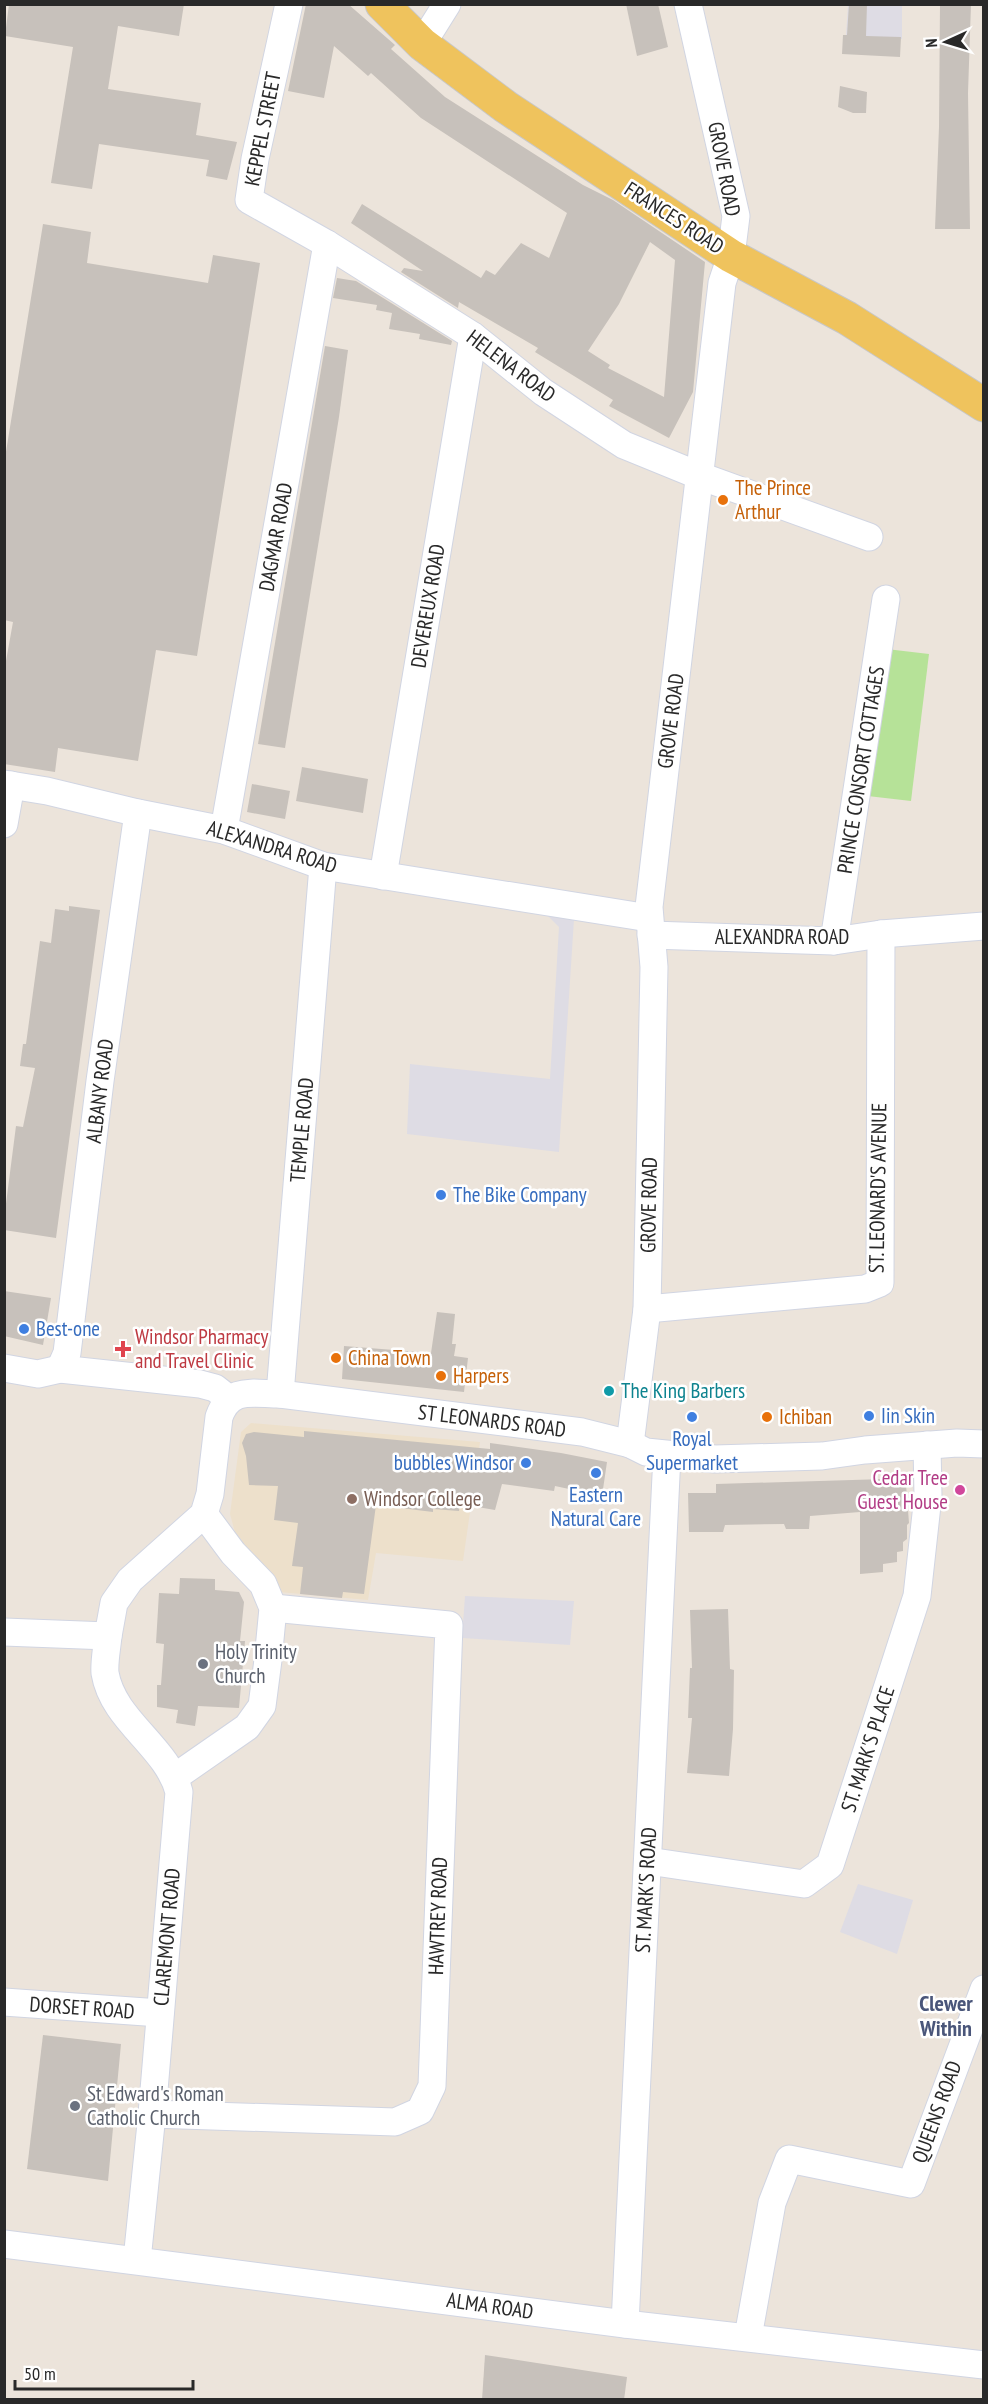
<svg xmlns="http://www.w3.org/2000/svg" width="988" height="2404" font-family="'PT Sans Narrow',sans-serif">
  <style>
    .industrial { fill: #dedce4 }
    .education { fill: #ede0cb }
    .green { fill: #b6e298 }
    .building { fill: #c7c1bb; fill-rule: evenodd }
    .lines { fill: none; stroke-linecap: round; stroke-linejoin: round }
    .minor-casing { stroke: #d1d5e2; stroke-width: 29 }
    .major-casing { stroke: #c7c7c7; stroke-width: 35 }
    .minor { stroke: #fff; stroke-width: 27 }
    .major { stroke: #efc35d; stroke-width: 33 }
    .food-dot { fill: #e8710a; stroke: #fff; stroke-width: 2 }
    .shop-dot { fill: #3f7fe0; stroke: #fff; stroke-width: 2 }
    .health-dot { fill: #e0444e; stroke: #fff; stroke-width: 2 }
    .culture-dot { fill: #0f9aa8; stroke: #fff; stroke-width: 2 }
    .hotel-dot { fill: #d1479c; stroke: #fff; stroke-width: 2 }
    .education-dot { fill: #8d6e63; stroke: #fff; stroke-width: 2 }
    .worship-dot { fill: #6b7280; stroke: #fff; stroke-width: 2 }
    .labels { text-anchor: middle; stroke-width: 5; stroke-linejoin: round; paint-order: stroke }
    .street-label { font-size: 21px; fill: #292929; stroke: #fff }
    .food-label { font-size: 21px; fill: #c56008; stroke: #fff; text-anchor: start }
    .shop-label { font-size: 21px; fill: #366cbe; stroke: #fff; text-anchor: start }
    .health-label { font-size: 21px; fill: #be3a42; stroke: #fff; text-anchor: start }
    .culture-label { font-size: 21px; fill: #0d838f; stroke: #fff; text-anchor: start }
    .hotel-label { font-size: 21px; fill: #b23c85; stroke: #fff; text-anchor: end }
    .education-label { font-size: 21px; fill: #785e54; stroke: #fff; text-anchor: start }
    .worship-label { font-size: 21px; fill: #5b616d; stroke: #fff; text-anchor: start }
    .neighbourhood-label { font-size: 22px; font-weight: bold; fill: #4a567a; stroke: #fff }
  </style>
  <rect width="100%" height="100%" fill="#ece4db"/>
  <g class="industrial">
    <path d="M848,5H902V39L846,36Z"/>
    <path d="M547,915L574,919L559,1152L407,1134L410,1064L550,1079L559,927Z"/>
    <path d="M465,1596L574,1601L570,1645L462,1638Z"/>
    <path d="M858,1884L913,1900L897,1954L840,1932Z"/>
  </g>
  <path class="education" d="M251,1423L480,1442L463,1561L376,1553L368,1600L279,1592L236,1536L230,1514L241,1432Z"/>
  <path class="green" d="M878,648L929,654L911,801L859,795Z"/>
  <g class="building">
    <path d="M9,4H184L179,36L118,26L108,89L201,103L196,135L237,142L227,180L206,176L209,160L99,144L92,189L51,183L73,47L5,36Z"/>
    <path d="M306,4H348L395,45L391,49L445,97L583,185L613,200L705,262L693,392L669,438L609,406L613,400L535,352L538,348L459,302L458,308L401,272L404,268L423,271L351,223L362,204L481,278L486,270L495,275L521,243L549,258L567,213L421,118L371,73L368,76L334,46L324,98L288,91ZM650,242L675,260L664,397L608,368L610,365L588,351L619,304Z"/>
    <path d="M626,4H658L668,47L637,56Z"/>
    <path d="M849,4H867L866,36L901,37L900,57L842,54L843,35H847Z"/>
    <path d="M940,4H971L968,93L970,229H935L939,127Z"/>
    <path d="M840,86L867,92L866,113H853L838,107Z"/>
    <path d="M43,224L91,232L87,263L208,283L213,255L260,263L197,656L156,650L138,761L58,748L55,772L4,764V672L13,622L4,620V464Z"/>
    <path d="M337,278L356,281L452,341L451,345L419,339L420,334L389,329L392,313L376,310L377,305L333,298Z"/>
    <path d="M325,346L348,350L339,417L285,748L258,744Z"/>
    <path d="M302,767L368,779L363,813L296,801Z"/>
    <path d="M252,784L290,791L285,819L247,812Z"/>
    <path d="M69,906L100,910L56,1238L4,1230V1219L16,1126L23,1127L35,1068L20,1066L23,1044H26L40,941L51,943L55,909L69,911Z"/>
    <path d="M4,1291L51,1298L43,1345L4,1336Z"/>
    <path d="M437,1312L455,1314L452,1344H456L454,1356L468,1358L464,1392L342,1379L344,1346L431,1353Z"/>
    <path d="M304,1431L490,1449V1443L561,1453L607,1462L602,1496L555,1486L554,1491L502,1484L495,1510L460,1504L459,1511L433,1509V1512L376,1505L364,1594L343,1592L342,1598L300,1594L303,1567L292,1566L298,1523L274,1520L278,1486L249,1485L246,1456L242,1443L246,1434L254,1432L304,1437Z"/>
    <path d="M885,1479L886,1485L906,1484L909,1523L907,1525V1539L903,1542V1551L897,1552V1562L883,1564V1572L860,1574V1512L810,1516L809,1529H786L784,1524L725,1525L723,1532H689L688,1493H716V1484Z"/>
    <path d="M180,1578L215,1579V1590L239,1592L244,1602L240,1641H245L239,1708L198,1706L195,1726L176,1723L178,1710L157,1707V1685H161L164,1644L156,1643L159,1593L179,1594Z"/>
    <path d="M728,1609L730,1669L734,1670L733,1729L729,1776L687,1773L692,1718H688L690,1668H692L690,1610Z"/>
    <path d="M43,2035L121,2044L108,2181L27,2169Z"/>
    <path d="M485,2355L627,2377L624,2400H482Z"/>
  </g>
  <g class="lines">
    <defs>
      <g id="minor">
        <path d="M289,4L255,159L249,200L327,244L473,336L543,392L624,445L700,476L869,537"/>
        <path d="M422,44L447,4"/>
        <path d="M4,784L47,791L138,813L224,830L323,866L649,918"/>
        <path d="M4,824L11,785"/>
        <path d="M224,830L327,244"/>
        <path d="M383,876L473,336"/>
        <path d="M651,935L834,941L881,934L984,926"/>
        <path d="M834,941L886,599"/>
        <path d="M647,1309L865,1289L880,1283L881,934"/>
        <path d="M4,1368L38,1374L60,1369L200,1384L215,1388L229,1399"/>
        <path d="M60,1369L67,1353L100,1081L138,813"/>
        <path d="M280,1394L323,866"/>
        <path d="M630,1444L647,1309L654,967L649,907L722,283L731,256L736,216L688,4"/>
        <path d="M4,1632L108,1636L114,1603L130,1580L204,1514L210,1494L219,1417C230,1386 252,1394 280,1394L582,1432L630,1444L646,1452L715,1459L822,1456L865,1450L957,1443L984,1444"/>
        <path d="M108,1636C107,1647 104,1662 105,1673C113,1721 167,1746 179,1792L152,2114L137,2260"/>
        <path d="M175,1777L247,1727L262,1706L268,1660L273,1608L263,1584L233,1553L204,1514"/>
        <path d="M648,1861L804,1884L830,1865L917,1596L928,1496L927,1445"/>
        <path d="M4,2002L160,2013"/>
        <path d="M152,2114L395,2122L420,2111L432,2086L449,1625L273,1608"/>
        <path d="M4,2244L625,2324L984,2365"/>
        <path d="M625,2324L667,1455"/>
        <path d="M748,2337L772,2203L789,2159L911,2184L984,1989"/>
      </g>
      <path id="major" d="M382,4L422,44L506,107L731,256L847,318L984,405"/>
    </defs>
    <use href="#minor" class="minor-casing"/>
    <use href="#major" class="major-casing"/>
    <use href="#minor" class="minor"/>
    <use href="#major" class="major"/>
  </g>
  <g class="food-dot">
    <circle cx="723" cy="500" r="6"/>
    <circle cx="336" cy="1358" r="6"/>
    <circle cx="441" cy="1376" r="6"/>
    <circle cx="767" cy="1417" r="6"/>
  </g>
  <g class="shop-dot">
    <circle cx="441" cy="1195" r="6"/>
    <circle cx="24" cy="1329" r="6"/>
    <circle cx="869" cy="1416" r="6"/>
    <circle cx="692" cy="1417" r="6"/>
    <circle cx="526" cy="1463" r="6"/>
    <circle cx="596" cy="1473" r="6"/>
  </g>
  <path class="health-dot" d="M120 1340h6v6h6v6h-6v6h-6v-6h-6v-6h6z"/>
  <circle class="culture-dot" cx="609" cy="1391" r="6"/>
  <circle class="hotel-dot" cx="960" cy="1490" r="6"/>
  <circle class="education-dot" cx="352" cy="1499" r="6"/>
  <g class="worship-dot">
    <circle cx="203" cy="1664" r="6"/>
    <circle cx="75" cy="2106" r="6"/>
  </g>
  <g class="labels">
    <g class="street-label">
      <text transform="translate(263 129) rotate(-79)" y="7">KEPPEL STREET</text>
      <text transform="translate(724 169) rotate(79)" y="7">GROVE ROAD</text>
      <text transform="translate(674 218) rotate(33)" y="7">FRANCES ROAD</text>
      <text transform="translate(511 366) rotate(37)" y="7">HELENA ROAD</text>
      <text transform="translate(276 537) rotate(-80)" y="7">DAGMAR ROAD</text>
      <text transform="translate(428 606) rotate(-81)" y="7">DEVEREUX ROAD</text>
      <text transform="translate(671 721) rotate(-83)" y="7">GROVE ROAD</text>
      <text transform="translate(861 770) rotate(-81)" y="7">PRINCE CONSORT COTTAGES</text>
      <text transform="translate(272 847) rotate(17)" y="7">ALEXANDRA ROAD</text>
      <text x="782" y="944">ALEXANDRA ROAD</text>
      <text transform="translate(100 1091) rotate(-83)" y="7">ALBANY ROAD</text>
      <text transform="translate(302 1130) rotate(-85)" y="7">TEMPLE ROAD</text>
      <text transform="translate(878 1188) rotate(-89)" y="7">ST. LEONARD'S AVENUE</text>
      <text transform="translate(649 1205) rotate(-89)" y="7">GROVE ROAD</text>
      <text transform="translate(492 1421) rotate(7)" y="7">ST LEONARDS ROAD</text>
      <text transform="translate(868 1749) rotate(-72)" y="7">ST. MARK'S PLACE</text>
      <text transform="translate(646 1890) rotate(-87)" y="7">ST. MARK'S ROAD</text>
      <text transform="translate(438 1916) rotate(-88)" y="7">HAWTREY ROAD</text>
      <text transform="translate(167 1937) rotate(-85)" y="7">CLAREMONT ROAD</text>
      <text transform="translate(82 2008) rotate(4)" y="7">DORSET ROAD</text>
      <text transform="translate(937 2112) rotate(-70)" y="7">QUEENS ROAD</text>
      <text transform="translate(490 2306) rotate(8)" y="7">ALMA ROAD</text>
    </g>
    <g class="food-label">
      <text x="735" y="495">The Prince<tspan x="735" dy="24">Arthur</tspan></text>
      <text x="348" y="1365">China Town</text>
      <text x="453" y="1383">Harpers</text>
      <text x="779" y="1424">Ichiban</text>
    </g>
    <g class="shop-label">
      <text x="453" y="1202">The Bike Company</text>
      <text x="36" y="1336">Best-one</text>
      <text x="881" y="1423">Iin Skin</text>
      <text x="692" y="1446" text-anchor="middle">Royal<tspan x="692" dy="24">Supermarket</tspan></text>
      <text x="514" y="1470" text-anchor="end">bubbles Windsor</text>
      <text x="596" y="1502" text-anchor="middle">Eastern<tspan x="596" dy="24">Natural Care</tspan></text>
    </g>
    <g class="health-label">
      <text x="135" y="1344">Windsor Pharmacy<tspan x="135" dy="24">and Travel Clinic</tspan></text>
    </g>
    <g class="culture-label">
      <text x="621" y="1398">The King Barbers</text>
    </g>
    <g class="hotel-label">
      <text x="948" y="1485">Cedar Tree<tspan x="948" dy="24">Guest House</tspan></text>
    </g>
    <g class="education-label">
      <text x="364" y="1506">Windsor College</text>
    </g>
    <g class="worship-label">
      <text x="215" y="1659">Holy Trinity<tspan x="215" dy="24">Church</tspan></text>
      <text x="87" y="2101">St Edward's Roman<tspan x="87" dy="24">Catholic Church</tspan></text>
    </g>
    <g class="neighbourhood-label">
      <text x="946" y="2011">Clewer<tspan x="946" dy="25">Within</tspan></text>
    </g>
  </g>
  <rect width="988" height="2404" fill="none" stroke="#292929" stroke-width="12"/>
  <g transform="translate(946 42) rotate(266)" stroke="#ffffff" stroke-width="4.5" paint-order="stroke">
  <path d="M0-4.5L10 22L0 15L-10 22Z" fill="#292929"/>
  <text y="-9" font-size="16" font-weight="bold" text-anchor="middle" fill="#292929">N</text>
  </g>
  <path d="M15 2380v9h178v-9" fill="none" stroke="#292929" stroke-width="3"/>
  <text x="24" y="2380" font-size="18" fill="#292929" stroke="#ffffff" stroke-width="4.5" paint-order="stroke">50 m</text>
</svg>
